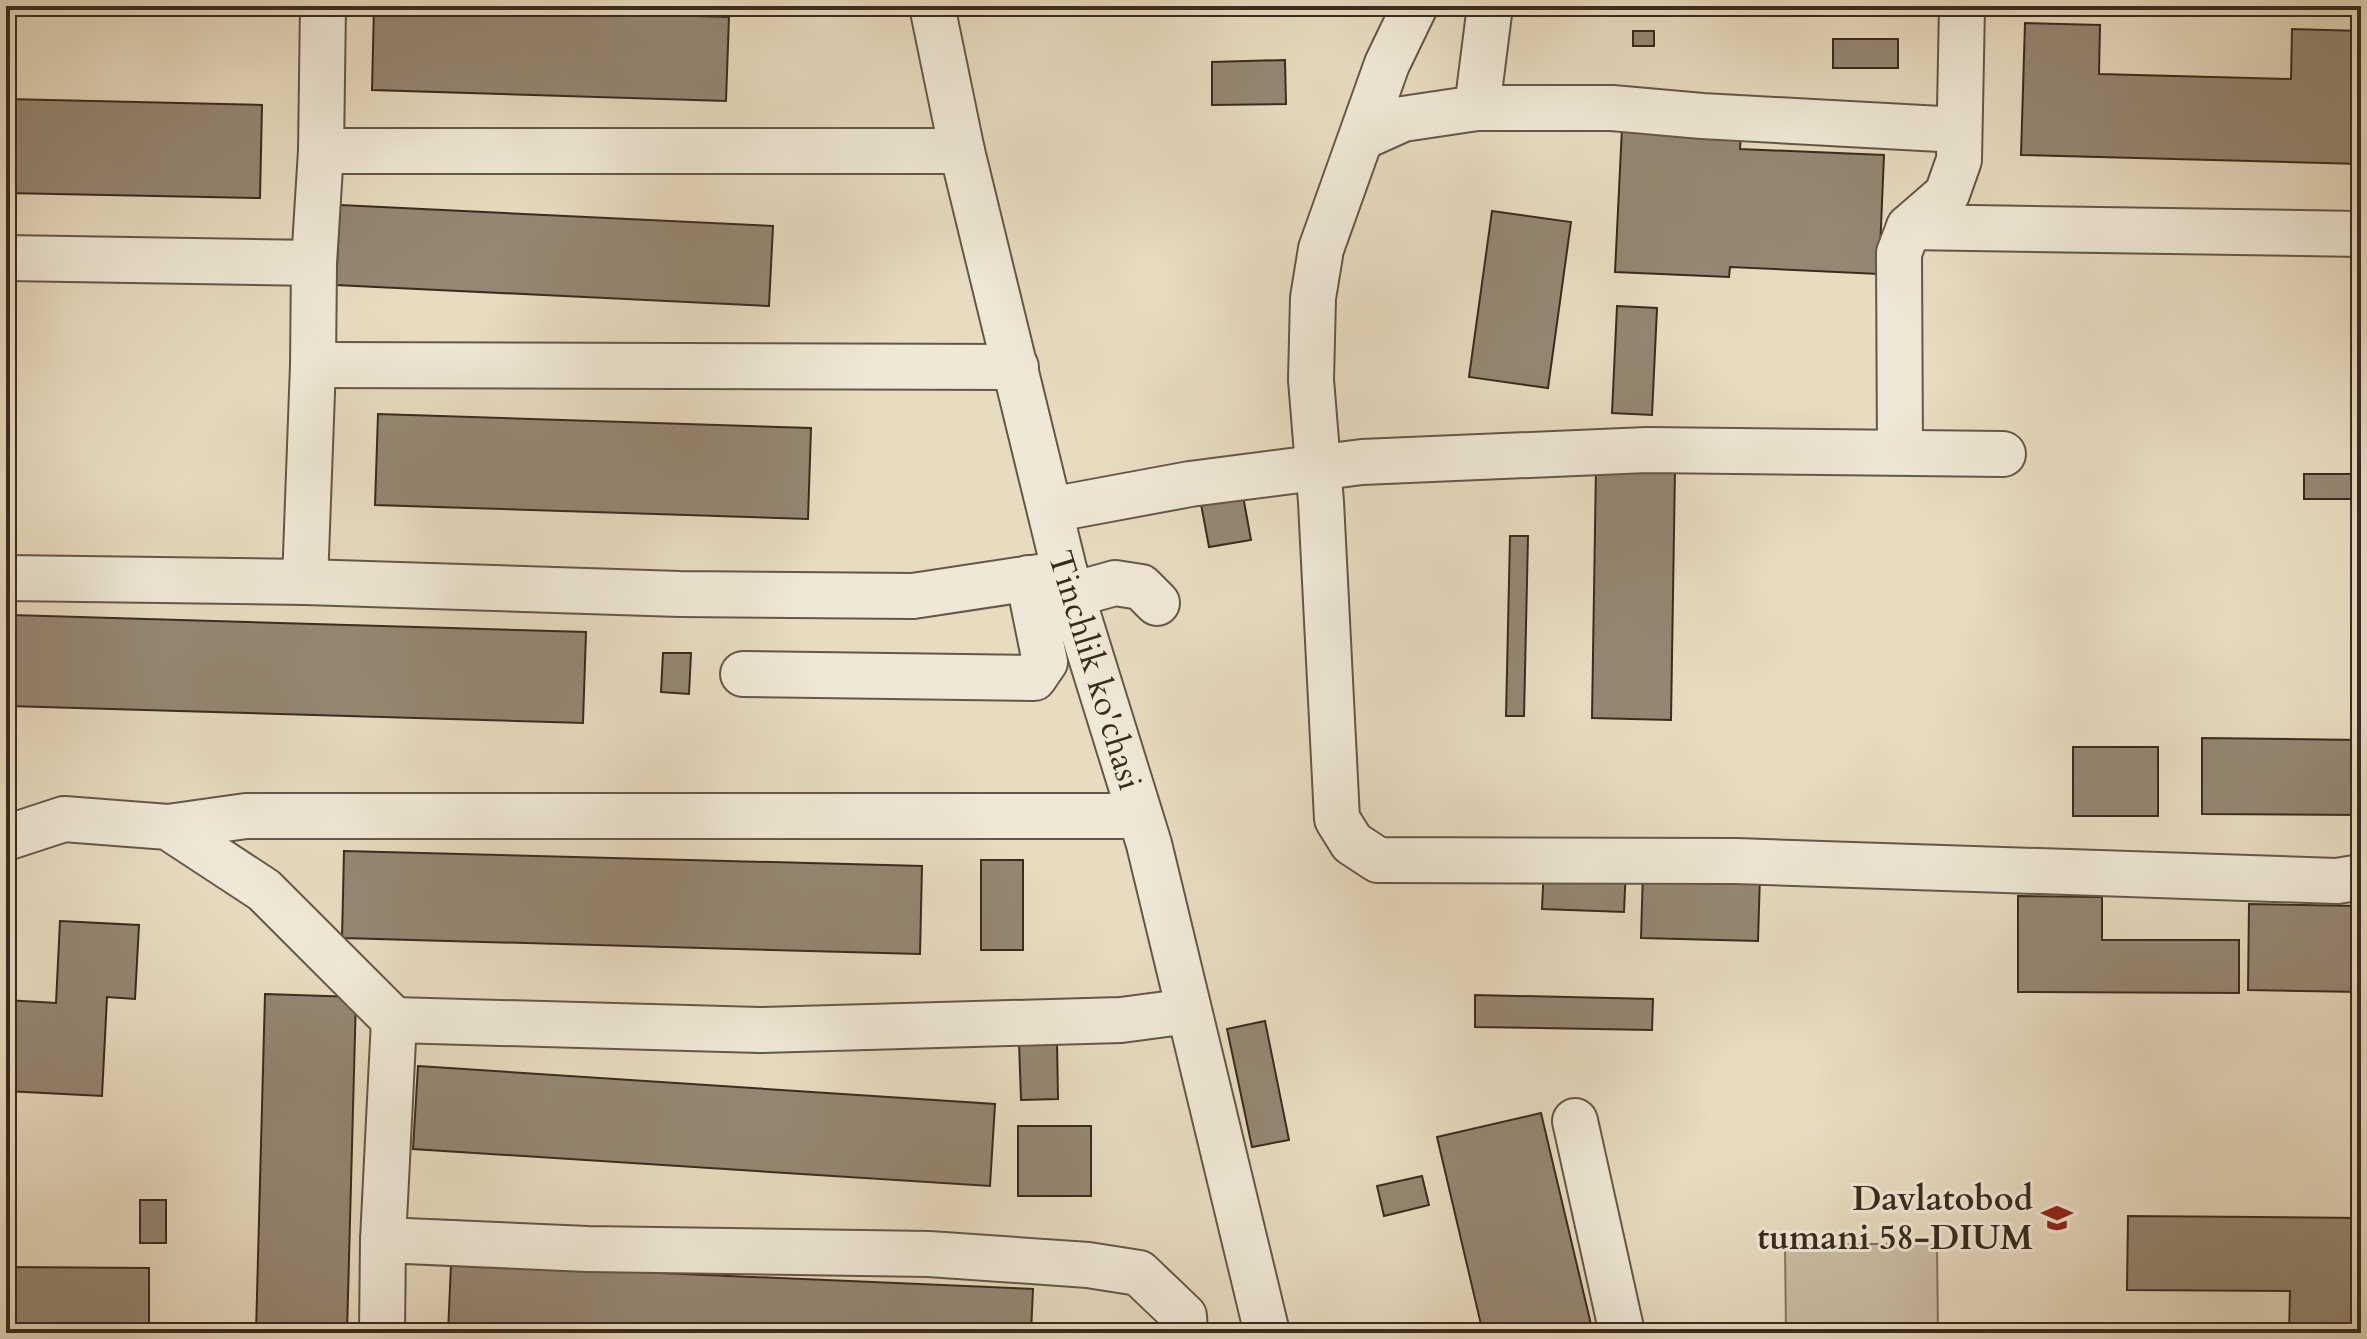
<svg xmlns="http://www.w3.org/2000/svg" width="2367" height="1339" font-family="Cardo,serif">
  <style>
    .green { fill: #cabda5; stroke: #827462; stroke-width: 2 }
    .building { fill: #948773; stroke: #3a2b1f; stroke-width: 2 }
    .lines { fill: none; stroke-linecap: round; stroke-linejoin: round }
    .minor-casing { stroke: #655747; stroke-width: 48 }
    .minor { stroke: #efe8d6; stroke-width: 44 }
    .labels { text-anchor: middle; stroke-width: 6; stroke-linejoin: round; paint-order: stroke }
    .street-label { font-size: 34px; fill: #3a2b1f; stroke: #efe8d6 }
    .poi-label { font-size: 34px; font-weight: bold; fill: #3a2b1f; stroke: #efe8d6; text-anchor: end }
  </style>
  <rect width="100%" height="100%" fill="#e7dbc0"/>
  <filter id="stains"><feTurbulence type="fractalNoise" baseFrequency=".0025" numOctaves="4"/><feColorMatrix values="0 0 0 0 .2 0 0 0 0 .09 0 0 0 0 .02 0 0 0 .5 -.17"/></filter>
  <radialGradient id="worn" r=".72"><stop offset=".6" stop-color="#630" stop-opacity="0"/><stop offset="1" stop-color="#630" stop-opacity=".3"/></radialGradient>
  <path class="green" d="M1785,1244H1937L1938,1333H1786Z"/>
  <g class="building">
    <path d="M374,6L729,17L726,101L372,90Z"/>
    <path d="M2305,6H2361V16L2305,15Z"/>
    <path d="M2025,23L2100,25L2099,74L2291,79L2292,29L2361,31V164L2021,155Z"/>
    <rect x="1633" y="31" width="21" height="15"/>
    <rect x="1833" y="39" width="65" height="29"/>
    <path d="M1285,60L1286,104L1212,105V62Z"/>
    <path d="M6,99L262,105L260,198L6,193Z"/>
    <path d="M1622,128L1741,134L1740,149L1884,155L1879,274L1730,267L1729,277L1615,272Z"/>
    <path d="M340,205L773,226L769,306L336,285Z"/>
    <path d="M1492,211L1571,222L1548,388L1469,377Z"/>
    <path d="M1617,306L1657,308L1652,415L1612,413Z"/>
    <path d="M378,414L811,428L808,519L375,505Z"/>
    <path d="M1596,466L1675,468L1671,720L1592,718Z"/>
    <rect x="2304" y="474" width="57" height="25"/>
    <path d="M1243,496L1251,540L1209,547L1201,504Z"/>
    <path d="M1510,536H1528L1524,716H1506Z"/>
    <path d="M12,615L586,632L583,723L9,706Z"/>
    <path d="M663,653H691L689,694L661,692Z"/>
    <path d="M2202,738L2361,740V815L2202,814Z"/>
    <rect x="2073" y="747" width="85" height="69"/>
    <path d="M344,851L922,866L920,954L342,938Z"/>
    <rect x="981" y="860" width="42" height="90"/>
    <path d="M1544,864L1626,867L1624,912L1542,909Z"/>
    <path d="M1643,871L1760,875L1758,941L1641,938Z"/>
    <path d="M2018,896L2102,897V940H2239V993L2018,992Z"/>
    <path d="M2249,904L2361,906V992L2248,990Z"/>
    <path d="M60,921L139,925L135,999L107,997L102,1096L6,1091V1000L56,1003Z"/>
    <path d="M265,994L356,997L347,1333H256Z"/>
    <path d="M1475,995L1653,999L1652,1030L1475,1027Z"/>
    <path d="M1265,1021L1289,1140L1252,1147L1227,1029Z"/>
    <path d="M1057,1041L1058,1099L1021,1100L1019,1042Z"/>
    <path d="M418,1066L995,1104L990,1186L413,1149Z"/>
    <path d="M1541,1113L1593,1333H1483L1437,1137Z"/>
    <rect x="1018" y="1126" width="73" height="70"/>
    <path d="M1422,1176L1429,1205L1384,1216L1377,1186Z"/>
    <rect x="140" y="1200" width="26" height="43"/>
    <path d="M2128,1216L2361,1218V1333H2289L2290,1291L2127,1290Z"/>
    <path d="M451,1264L1033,1289L1031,1333H448Z"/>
    <path d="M6,1267L149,1268V1333H6Z"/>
  </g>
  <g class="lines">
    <defs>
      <g id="minor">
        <path d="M932,6L962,151L1065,573L1149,844L1267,1333"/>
        <path d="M1415,6L1387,64L1321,249L1313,298L1311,380L1321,502L1337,819L1352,843L1378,860L1736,861L2337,881L2361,877"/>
        <path d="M1477,108L1490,6"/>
        <path d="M1363,137L1403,119L1477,108H1612L1702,116L1959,130"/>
        <path d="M321,151H962"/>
        <path d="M1909,227L2361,234"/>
        <path d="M6,258L314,263L313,365L305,582"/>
        <path d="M314,263L321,151L323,6"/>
        <path d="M313,365L1016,367"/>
        <path d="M1900,452L1899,253L1909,227L1947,194L1959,160L1962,6"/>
        <path d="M1050,510L1190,484L1362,462L1647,450L2003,454"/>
        <path d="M6,578L305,582L680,594L913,596L1065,573"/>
        <path d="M1072,595L1115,583L1141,587L1157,603"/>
        <path d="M743,674L1034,678L1045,662L1028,578"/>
        <path d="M168,827L246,816H1140"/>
        <path d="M6,838L64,819L168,827L264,890L394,1020L383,1240"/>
        <path d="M394,1020L760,1030L1121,1020L1189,1011"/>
        <path d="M1575,1121L1622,1333"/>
        <path d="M382,1333L383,1240L587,1249L929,1254L1088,1265L1139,1273L1184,1316L1185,1333"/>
      </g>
    </defs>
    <use href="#minor" class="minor-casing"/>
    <use href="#minor" class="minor"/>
  </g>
  <defs>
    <symbol id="school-bare" viewBox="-9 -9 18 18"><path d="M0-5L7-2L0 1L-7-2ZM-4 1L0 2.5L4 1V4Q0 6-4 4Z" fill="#8f2418" stroke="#efe8d6" stroke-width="2.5" paint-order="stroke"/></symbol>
  </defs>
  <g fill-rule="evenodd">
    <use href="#school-bare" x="2035" y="1196" width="44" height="44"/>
  </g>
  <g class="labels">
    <g class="street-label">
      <text transform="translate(1096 670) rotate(73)" y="12">Tinchlik ko'chasi</text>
    </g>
    <g class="poi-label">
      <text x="2033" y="1210">Davlatobod<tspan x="2033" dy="39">tumani 58-DIUM</tspan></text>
    </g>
  </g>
  <rect width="2367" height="1339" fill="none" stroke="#e7dbc0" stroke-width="32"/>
  <rect x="8" y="8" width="2351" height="1323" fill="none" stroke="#3a2b1f" stroke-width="4"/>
  <rect x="16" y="16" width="2335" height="1307" fill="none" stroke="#3a2b1f" stroke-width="2"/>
  <rect width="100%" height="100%" filter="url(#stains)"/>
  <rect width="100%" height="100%" fill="url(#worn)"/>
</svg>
